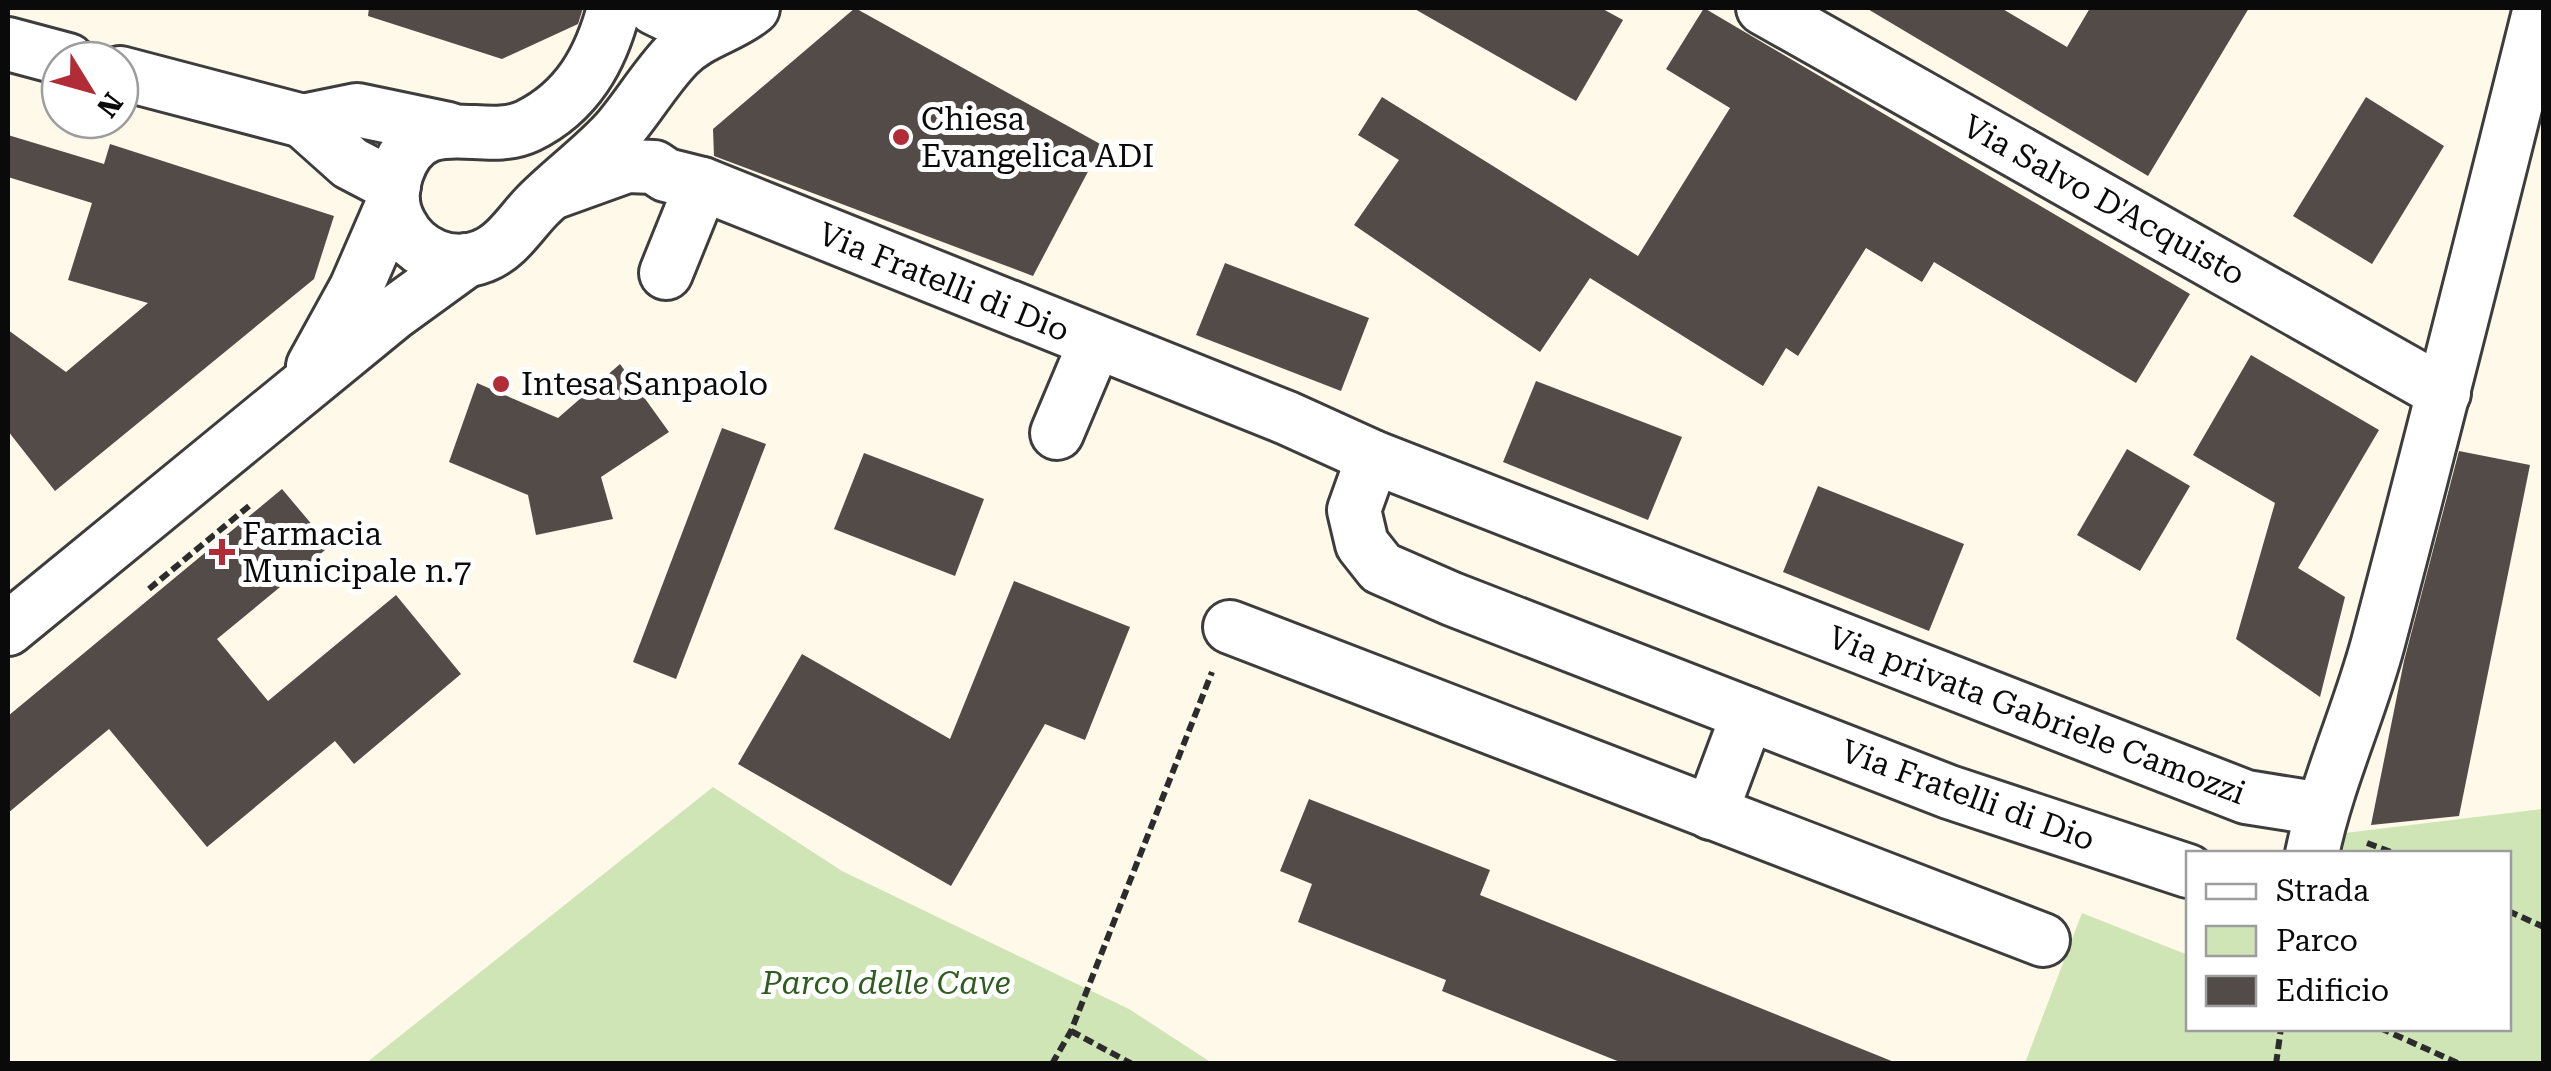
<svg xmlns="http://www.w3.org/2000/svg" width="2551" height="1071" font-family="'Roboto Serif',serif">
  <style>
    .green { fill: #d0e5b6 }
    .building { fill: #524b48 }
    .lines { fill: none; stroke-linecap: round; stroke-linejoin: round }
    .minor-casing { stroke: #3d3d3d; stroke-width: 58 }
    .path { stroke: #2c2c2c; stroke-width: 6; stroke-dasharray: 10 5; stroke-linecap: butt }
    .minor { stroke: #fff; stroke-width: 52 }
    .poi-dot { fill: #b12c37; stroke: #fff; stroke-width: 4 }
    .labels { text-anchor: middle; stroke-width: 10; stroke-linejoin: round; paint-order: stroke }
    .poi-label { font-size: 32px; fill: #0a0a0a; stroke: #fff; text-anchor: start }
    .street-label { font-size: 32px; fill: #0a0a0a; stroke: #fff }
    .park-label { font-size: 32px; font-style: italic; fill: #2f5d20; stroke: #fff }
  </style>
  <rect width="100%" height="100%" fill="#fef9e9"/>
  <g class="green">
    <path d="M713,787L842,871L1129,1009L1212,1063H366Z"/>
    <path d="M2543,809V1063H2025L2082,913L2188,955V1028H2508V854L2341,853L2345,833Z"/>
  </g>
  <g class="building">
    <path d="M369,8H583L578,24L502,59L368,16Z"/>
    <path d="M855,8L1102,145L1033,276L714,156L713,129Z"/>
    <path d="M1413,8H1601L1623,20L1576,101Z"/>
    <path d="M1704,8L2190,294L2136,383L1934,262L1922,282L1866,248L1798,356L1786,348L1763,386L1590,278L1540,352L1354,225L1399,160L1358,135L1382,97L1638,256L1730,108L1666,69Z"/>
    <path d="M1866,8H2001L2067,47L2090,8H2249L2148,176Z"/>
    <path d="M2366,97L2444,146L2372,264L2293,216Z"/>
    <path d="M8,135L104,164L110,144L334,216L314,279L55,491L8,431V330L66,372L148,303L68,280L92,203L8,177Z"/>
    <path d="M1225,263L1369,318L1341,391L1196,335Z"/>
    <path d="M2251,355L2379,430L2298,568L2345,597L2320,697L2236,639L2275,503L2193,455Z"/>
    <path d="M620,364L669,432L601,477L613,519L536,535L528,495L449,462L477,383L558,418Z"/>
    <path d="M1536,381L1682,437L1648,520L1503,462Z"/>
    <path d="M722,428L766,444L676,679L633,662Z"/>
    <path d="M2127,449L2190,486L2140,571L2077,535Z"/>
    <path d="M2459,451L2530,465L2459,816L2371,825L2404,661Z"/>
    <path d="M864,453L984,499L955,576L834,529Z"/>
    <path d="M1818,486L1964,544L1929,631L1783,572Z"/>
    <path d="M282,489L330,546L217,639L268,701L396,595L461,674L354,764L335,741L207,847L109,729L8,813V716Z"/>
    <path d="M1014,581L1130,627L1085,740L1045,724L951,886L738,764L802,654L950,739Z"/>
    <path d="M1309,799L1490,870L1480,895L1899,1064H1625L1442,991L1446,980L1298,922L1312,884L1280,871Z"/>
  </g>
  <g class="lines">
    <defs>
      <g id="minor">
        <path d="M614,8C601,59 577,102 528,126C483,148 421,103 397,172C391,189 391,208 400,224C415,254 451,269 483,256C507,247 521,222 538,205C563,180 592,159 616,133C638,108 654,79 677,55C699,32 730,27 753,8"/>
        <path d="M654,8L689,25L727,23"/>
        <path d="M1763,8L2444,393"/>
        <path d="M8,44L68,60"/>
        <path d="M120,73L303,121L357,110L448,129"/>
        <path d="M303,121L350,163L394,186"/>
        <path d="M552,193L627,166L654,167L666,175L702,184L1287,418L1373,457L2246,797L2321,809"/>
        <path d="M666,273L702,184"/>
        <path d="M313,366L356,288L393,203"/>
        <path d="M1057,433L1095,343"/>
        <path d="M1373,457L1354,510L1362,544L1381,568L1452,599L1949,792L2188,871"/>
        <path d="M1230,627L2043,940"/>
        <path d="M8,629L394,313L467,260"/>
        <path d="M1711,813L1748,714"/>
        <path d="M2312,854C2327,781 2359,714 2378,643C2434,432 2487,220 2540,8"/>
      </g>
    </defs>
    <use href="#minor" class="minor-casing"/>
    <g class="path">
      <path d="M149,589L249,506"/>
      <path d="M2367,843L2396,854"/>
      <path d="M2508,911L2544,927"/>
      <path d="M2380,1028L2460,1064"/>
      <path d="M1071,1031L1132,1064"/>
      <path d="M1052,1064L1071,1031L1212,672"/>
      <path d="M2276,1064L2281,1028"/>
    </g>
    <use href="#minor" class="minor"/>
  </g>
  <g class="poi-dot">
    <circle cx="901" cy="137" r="10"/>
    <circle cx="501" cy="384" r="10"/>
    <path d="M217 537h10v10h10v10h-10v10h-10v-10h-10v-10h10z"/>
  </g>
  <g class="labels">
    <g class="poi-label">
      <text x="921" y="130">Chiesa<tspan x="921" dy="37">Evangelica ADI</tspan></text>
      <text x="521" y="395">Intesa Sanpaolo</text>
      <text x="242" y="545">Farmacia<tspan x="242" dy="37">Municipale n.7</tspan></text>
    </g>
    <g class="street-label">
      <text transform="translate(2104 200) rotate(29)" y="11">Via Salvo D'Acquisto</text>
      <text transform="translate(944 282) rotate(22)" y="11">Via Fratelli di Dio</text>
      <text transform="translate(2037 715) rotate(21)" y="11">Via privata Gabriele Camozzi</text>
      <text transform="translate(1968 795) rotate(20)" y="11">Via Fratelli di Dio</text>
    </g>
    <g class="park-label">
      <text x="886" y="994">Parco delle Cave</text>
    </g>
  </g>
  <rect width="2551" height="1071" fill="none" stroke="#0a0a0a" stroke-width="20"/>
  <rect x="2186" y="851" width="325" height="180" fill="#ffffff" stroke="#9d9d9d" stroke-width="2.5"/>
  <rect x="2206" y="884" width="50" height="15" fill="#ffffff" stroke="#9d9d9d" stroke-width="2.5"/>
  <text x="2276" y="901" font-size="30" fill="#0a0a0a">Strada</text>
  <rect x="2206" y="926" width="50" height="30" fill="#d0e5b6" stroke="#9d9d9d" stroke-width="2.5"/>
  <text x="2276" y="951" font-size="30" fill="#0a0a0a">Parco</text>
  <rect x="2206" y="976" width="50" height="30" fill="#524b48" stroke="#9d9d9d" stroke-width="2.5"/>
  <text x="2276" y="1001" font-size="30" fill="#0a0a0a">Edificio</text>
  <g transform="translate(90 90) rotate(127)"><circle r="48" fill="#ffffff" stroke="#9d9d9d" stroke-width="2.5"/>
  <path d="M0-8L18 38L0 25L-18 38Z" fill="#b12c37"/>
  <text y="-15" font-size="28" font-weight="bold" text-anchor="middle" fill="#0a0a0a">N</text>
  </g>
</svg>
